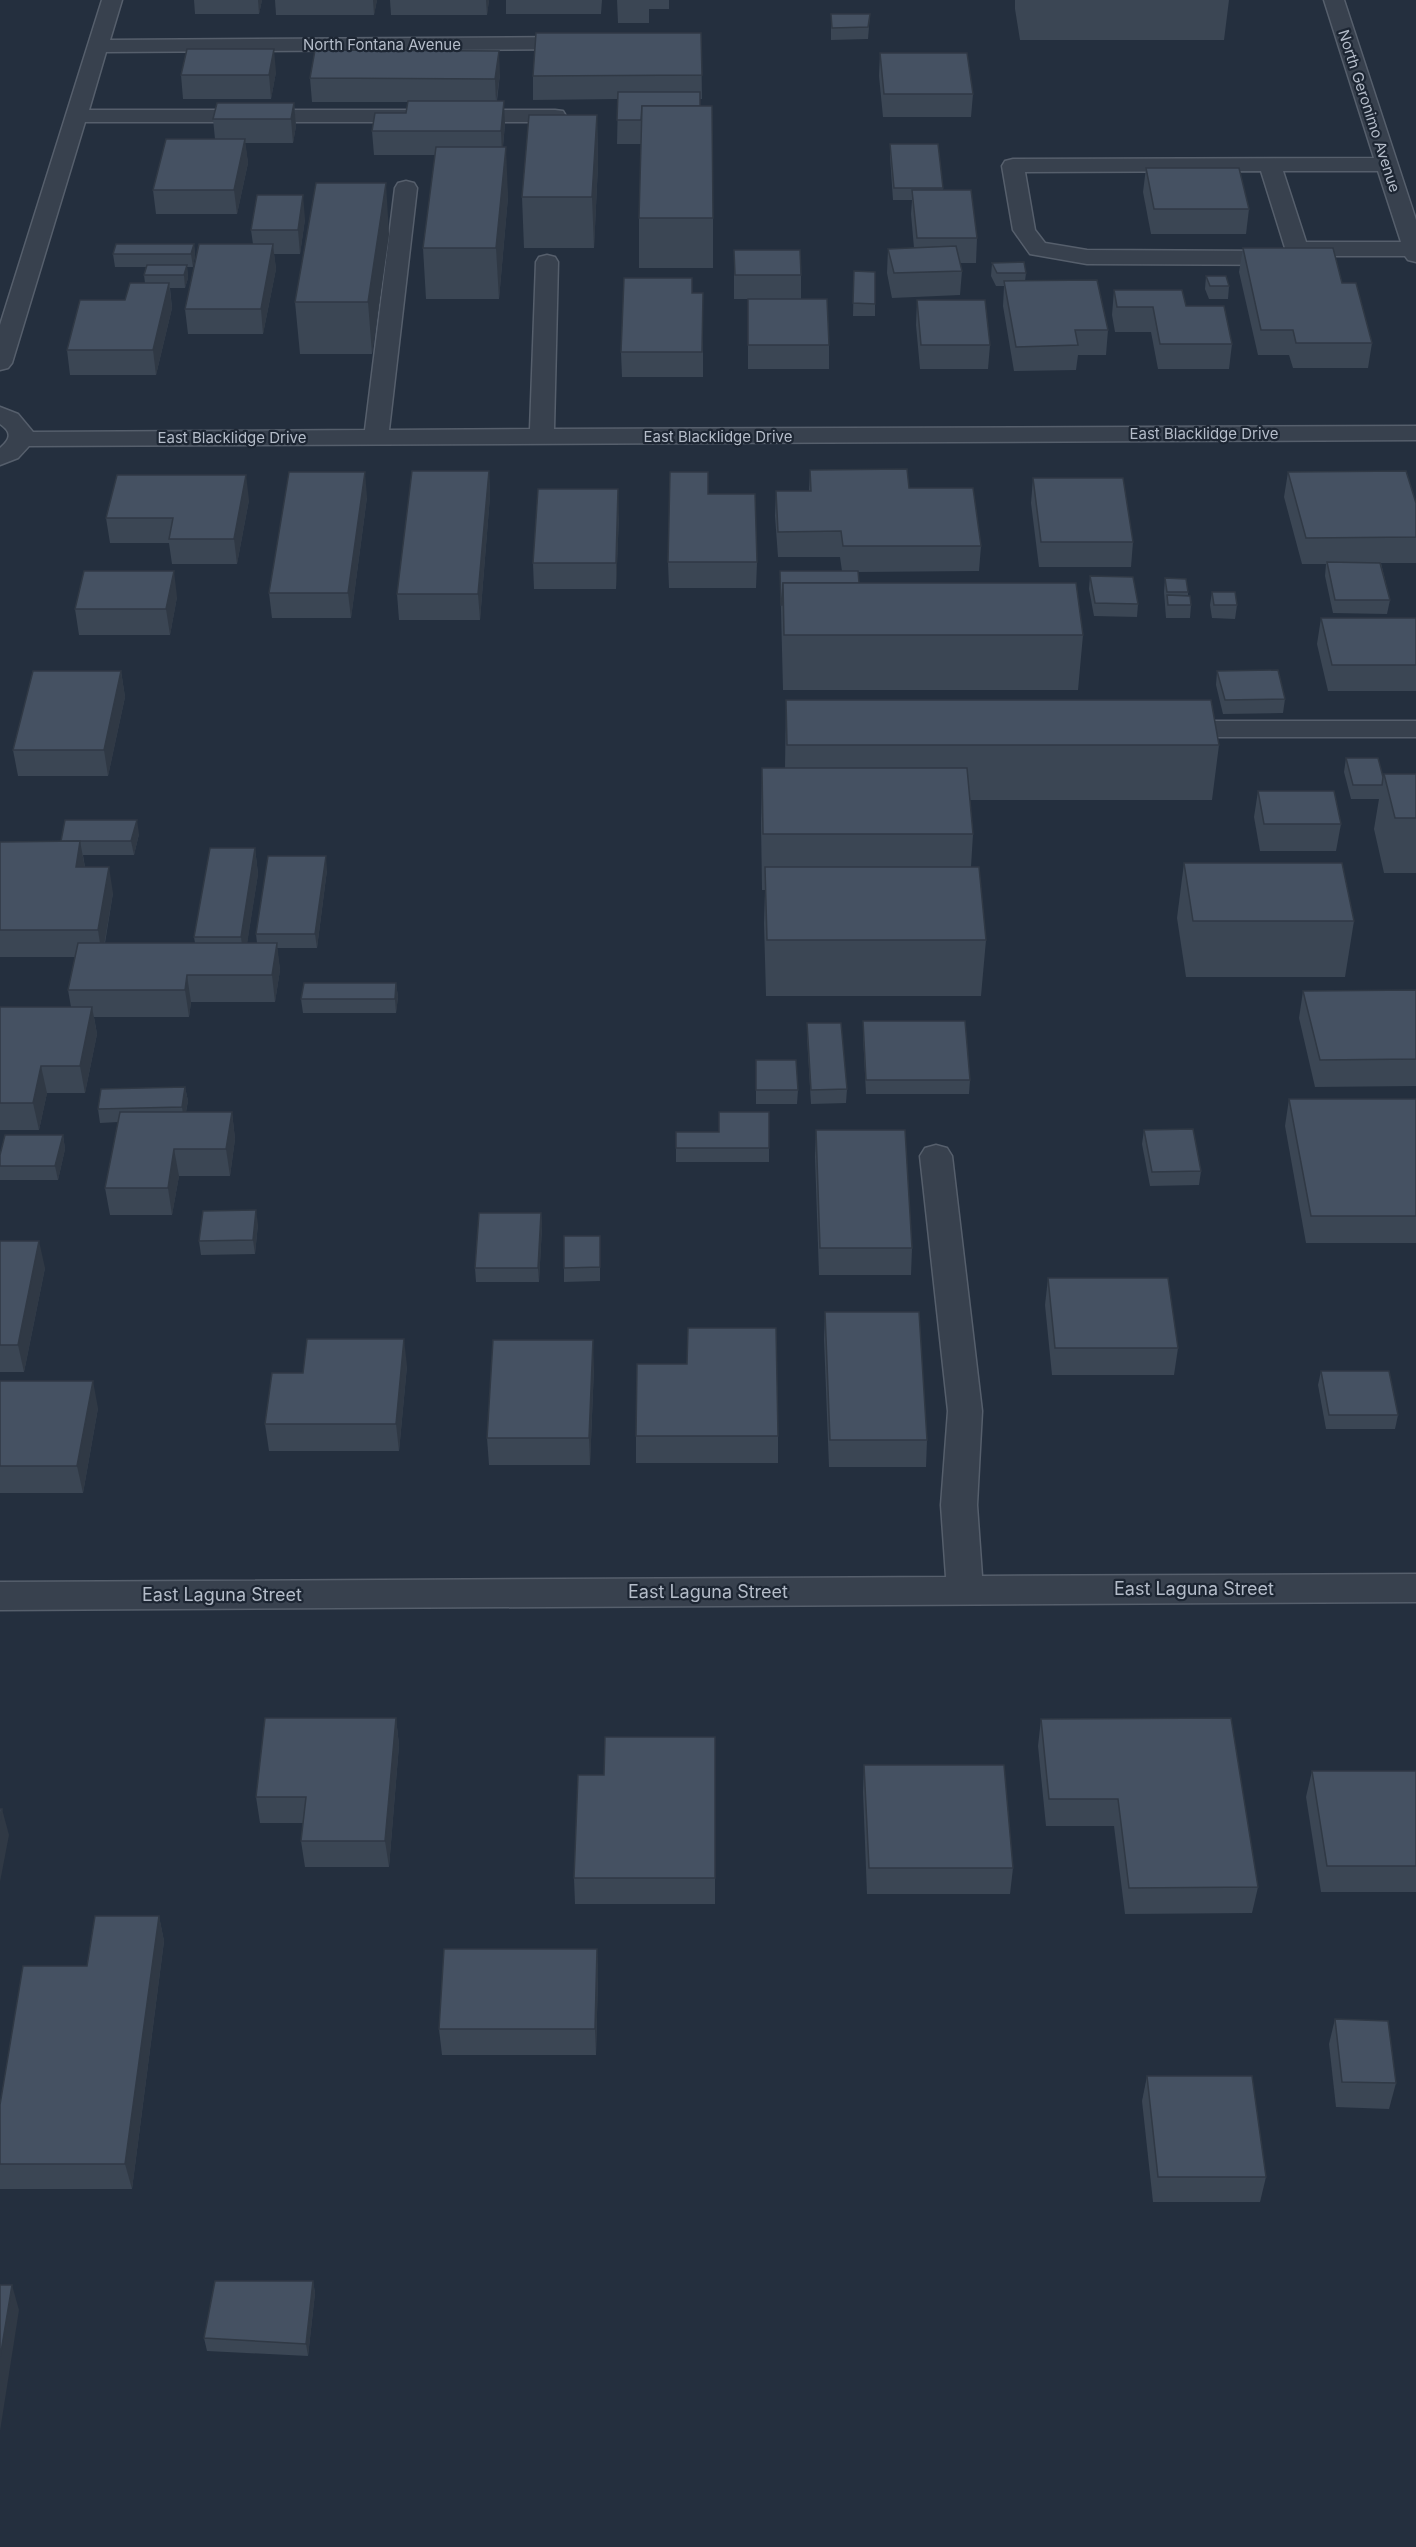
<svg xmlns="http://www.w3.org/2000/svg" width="1416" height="2547" font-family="Inter,sans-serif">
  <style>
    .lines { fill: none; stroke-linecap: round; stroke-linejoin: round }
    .minor-casing { stroke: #565f6c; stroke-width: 3 }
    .minor { fill: #38414e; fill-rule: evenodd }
    .wall { fill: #3b4654 }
    .shaded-wall { fill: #303945 }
    .building { fill: #455162; stroke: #303945; stroke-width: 1.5 }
    .labels { text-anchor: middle; stroke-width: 4.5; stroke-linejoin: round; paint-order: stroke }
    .far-street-label { font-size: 15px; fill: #b4bcc9; stroke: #1d2633 }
    .street-label { font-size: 18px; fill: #b4bcc9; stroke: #1d2633 }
  </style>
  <rect width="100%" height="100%" fill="#242f3e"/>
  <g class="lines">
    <defs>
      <g id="minor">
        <path d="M102,0H122L110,40L579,37L586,39L589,43L586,47L579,49L106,52L89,110H555L563,111L566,116L563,121L555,122H85L12,363L8,368L0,370V325Z"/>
        <path d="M1324,0H1344L1416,220V262L1408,260L1405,256H1311L1308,263L1300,265L1087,264L1030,254L1013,230L1002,166L1005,161L1013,159L1374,158ZM1261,171L1286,251L1087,250L1045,243L1035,230L1025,172ZM1283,171H1378L1401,242H1306Z"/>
        <path d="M406,181L414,183L417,188L389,430L530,429L536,262L539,257L547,255L555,257L558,262L554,429L1416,426V440L29,446L18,458L0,465V448C11,439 12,432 0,424V407L18,414L33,432L365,430L395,188L398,183Z"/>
        <path d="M1172,721H1416V737H1172L1162,735L1158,729L1162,723Z"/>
        <path d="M936,1145L947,1148L952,1156L982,1411L977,1505L982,1576L1416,1574V1602L0,1610V1582L946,1577L941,1505L948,1411L920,1156L925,1148Z"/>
      </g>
    </defs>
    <use href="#minor" class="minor-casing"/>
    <use href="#minor" class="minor"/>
  </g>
  <g class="wall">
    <path d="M194,0H262L259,14H195Z"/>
    <path d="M275,0H377L374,15H276Z"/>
    <path d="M390,0H489L487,15H391Z"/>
    <path d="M506,0H602L601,14H506Z"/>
    <path d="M617,0H669V9H649V23H618Z"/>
    <path d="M1015,0H1022V9V0H1229L1224,40H1020L1015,9Z"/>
    <path d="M831,14H870L868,39L831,40Z"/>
    <path d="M701,33L702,99H700V106L713,218V268H639V218L641,144H617L618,99L533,100V76Z"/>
    <path d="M880,53L973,94L971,117H883L879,76Z"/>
    <path d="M276,72L271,99H183L181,75Z"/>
    <path d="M500,74L497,101L505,124L503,147L508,197L499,299H426L423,248L435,155H374L372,131L406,113L408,102H312L310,78Z"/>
    <path d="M294,103L296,126L293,143H245L248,163L237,214H156L153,190L215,139L213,119Z"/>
    <path d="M597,115L598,165L594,248H524L522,197Z"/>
    <path d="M890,144L943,188V190L977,238L976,263H960L962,271L960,295L892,298L887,273L888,249L914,248L911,214L912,200H893L890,157Z"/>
    <path d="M1146,168L1249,209L1246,234H1151L1143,192Z"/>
    <path d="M305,219L300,254H274L276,269L263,334H188L185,309L253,244L251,230Z"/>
    <path d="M389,234L372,354H300L295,302Z"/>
    <path d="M194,244L195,256L193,267H187L188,278L185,288H170L172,308L156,375H70L67,350L145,283L144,275L146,267H115L113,254Z"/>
    <path d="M1243,248L1342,283L1372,343L1368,368H1293L1289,355H1258L1239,272Z"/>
    <path d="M734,250L801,275V299L829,345V369H748V299H734Z"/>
    <path d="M992,263L1026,273L1025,281L1108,330L1106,355H1078L1076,370L1014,371L1003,306L1004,286H996L991,276Z"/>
    <path d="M854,271L875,272V316H853Z"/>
    <path d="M1206,276L1229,286L1228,299H1209L1205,289Z"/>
    <path d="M1114,290L1186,306L1232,344L1229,369H1158L1151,332H1115L1112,315Z"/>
    <path d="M692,293H703V377H622L621,352Z"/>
    <path d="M917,300L990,345L988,369H920L916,325Z"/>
    <path d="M810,470L909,488L981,546L979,571L858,572L859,583L1083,635L1078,690H783L780,571H842L840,557H778L775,516L776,491H809Z"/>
    <path d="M489,471L490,496L480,620H399L397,594Z"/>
    <path d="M1288,472L1416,503V563H1381L1390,600L1387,614L1333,613L1325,576L1326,564H1302L1284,497Z"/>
    <path d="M1033,478L1133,542L1131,567H1039L1031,503Z"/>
    <path d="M708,494L757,562L756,588H669L668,562Z"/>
    <path d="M367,497L351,618H272L269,593Z"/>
    <path d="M249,500L237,564H172L169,543H110L106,518Z"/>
    <path d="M619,515L616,589H534L533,563Z"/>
    <path d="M1090,576L1138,604L1137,617L1094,616L1089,589Z"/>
    <path d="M1165,578L1188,592V596L1191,605L1190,618H1166L1164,592Z"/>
    <path d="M1212,592L1237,605L1235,619L1212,618L1210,605Z"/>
    <path d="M177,597L170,635H79L75,609Z"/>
    <path d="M1321,618H1416V691H1328L1317,644Z"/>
    <path d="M121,671L125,697L108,776H18L13,750Z"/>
    <path d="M1217,671L1285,699L1283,713L1223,714L1216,685Z"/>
    <path d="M786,700L1219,745L1212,800H970L973,834L971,867L986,940L981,996H766L764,923L765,890H762L761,823L762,768H785Z"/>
    <path d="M1346,758L1383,777L1384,774H1416V873H1384L1374,829L1379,799H1351L1344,772Z"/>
    <path d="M1258,791L1341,824L1336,851H1260L1254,817Z"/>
    <path d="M139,834L134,855H83L85,867L113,893L105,943H195L194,937L255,848L258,874L247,943H257L256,934L327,870L317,948H277L280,970L275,1002H191L189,1017H94L97,1034L85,1093H47L39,1130H0V1007H71L68,990L75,957H0V842L61,841Z"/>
    <path d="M1184,863L1354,921L1345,977H1186L1177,918Z"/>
    <path d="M396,983L398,997L396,1013H303L301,999Z"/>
    <path d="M1416,990V1086L1315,1087L1299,1018L1303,991Z"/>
    <path d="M863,1021L970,1080L969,1094H866L863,1035Z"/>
    <path d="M807,1023L847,1089L846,1103L811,1104L807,1037Z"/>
    <path d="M756,1060L798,1090L797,1104H756Z"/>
    <path d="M185,1087L188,1101L186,1112H232L235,1139L230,1176H179L172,1215H110L105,1188L118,1122L100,1123L98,1109Z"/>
    <path d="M1289,1099H1416V1243H1306L1285,1126Z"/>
    <path d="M816,1130L912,1248L911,1275H819L815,1157Z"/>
    <path d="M1144,1130L1201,1171L1199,1185L1150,1186L1142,1144Z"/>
    <path d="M676,1132L769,1148V1162H676Z"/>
    <path d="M63,1135L65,1149L58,1180H0V1155Z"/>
    <path d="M541,1213L542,1227L539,1282H476L475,1268Z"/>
    <path d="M258,1224L255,1254L201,1255L199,1241Z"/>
    <path d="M600,1236V1281L564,1282V1268Z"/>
    <path d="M0,1241L45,1268L24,1372H0Z"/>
    <path d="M1048,1278L1178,1348L1174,1375H1052L1045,1305Z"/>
    <path d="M825,1312L927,1440L926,1467H829L824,1339Z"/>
    <path d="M687,1364L778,1436V1463H636V1436Z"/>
    <path d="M407,1366L399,1451H269L265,1424L303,1373Z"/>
    <path d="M594,1367L590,1465H489L487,1438Z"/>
    <path d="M1321,1371L1398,1415L1395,1429H1326L1318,1385Z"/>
    <path d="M0,1381L98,1408L83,1493H0Z"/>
    <path d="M396,1718L399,1745L389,1867H305L301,1841L303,1823H260L256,1797Z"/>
    <path d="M1041,1719L1258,1887L1252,1913L1125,1914L1114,1826H1046L1038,1746Z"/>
    <path d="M715,1737V1904H575L574,1878Z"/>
    <path d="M864,1765L1013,1868L1010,1894H867L863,1792Z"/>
    <path d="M1312,1771H1416V1892H1321L1306,1797Z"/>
    <path d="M159,1916L164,1941L132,2189H0V2105L87,1966Z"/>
    <path d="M597,1949L598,1975L596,2055H442L439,2029Z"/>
    <path d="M1335,2019L1396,2083L1389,2109L1336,2107L1329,2044Z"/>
    <path d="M1147,2076L1266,2177L1260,2202H1153L1142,2101Z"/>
    <path d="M313,2281L315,2293L308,2356L207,2351L204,2338Z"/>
  </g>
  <g class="shaded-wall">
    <path d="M258,0H262L259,14Z"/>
    <path d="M373,0H377L374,15Z"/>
    <path d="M486,0H489L487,15Z"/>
    <path d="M274,49L276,72L271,99L269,75Z"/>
    <path d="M499,51L500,74L496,102L495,79Z"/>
    <path d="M504,101L505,124L502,155L501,131Z"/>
    <path d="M294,103L296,126L293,143L291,119Z"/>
    <path d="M597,115L598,165L594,248L592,197Z"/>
    <path d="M245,139L248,163L237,214L234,190Z"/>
    <path d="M506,147L508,197L499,299L496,248Z"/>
    <path d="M386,183L389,234L372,354L368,302Z"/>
    <path d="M303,195L305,219L300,254L298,230Z"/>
    <path d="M194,244L195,256L193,267L191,254Z"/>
    <path d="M273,244L276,269L263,334L261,309Z"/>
    <path d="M187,265L188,278L185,288L184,275Z"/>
    <path d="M169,283L172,308L156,375L153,350Z"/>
    <path d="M489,471L490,496L480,620L478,594Z"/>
    <path d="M365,472L367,497L351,618L348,593Z"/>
    <path d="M246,475L249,500L237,564L234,539Z"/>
    <path d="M618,489L619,515L616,589V563Z"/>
    <path d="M174,571L177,597L170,635L166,609Z"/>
    <path d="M121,671L125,697L108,776L104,750Z"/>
    <path d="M137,820L139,834L134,855L131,841Z"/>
    <path d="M80,841L85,868L76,867Z"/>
    <path d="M255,848L258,874L244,964L241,937Z"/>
    <path d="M326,856L327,870L317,948L315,934Z"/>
    <path d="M109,867L113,893L102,957L98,930Z"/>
    <path d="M277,943L280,970L275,1002L272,975Z"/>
    <path d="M187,975L191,1002L189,1017L185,990Z"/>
    <path d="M396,983L398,997L396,1013L395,999Z"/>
    <path d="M92,1007L97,1034L85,1093L80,1066Z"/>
    <path d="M41,1066L47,1093L39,1130L33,1103Z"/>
    <path d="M185,1087L188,1101L184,1121L182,1107Z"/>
    <path d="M232,1112L235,1139L230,1176L226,1149Z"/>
    <path d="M63,1135L65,1149L58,1180L55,1166Z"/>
    <path d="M174,1149L179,1176L172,1215L168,1188Z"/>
    <path d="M256,1210L258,1224L255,1254L253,1240Z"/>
    <path d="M541,1213L542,1227L539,1282L538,1268Z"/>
    <path d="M39,1241L45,1268L24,1372L18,1345Z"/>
    <path d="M404,1339L407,1366L399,1451L396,1424Z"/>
    <path d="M593,1340L594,1367L590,1465L589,1438Z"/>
    <path d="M93,1381L98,1408L83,1493L77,1466Z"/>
    <path d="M396,1718L399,1745L389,1867L385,1841Z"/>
    <path d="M2,1809L9,1835L0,1882V1821Z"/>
    <path d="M159,1916L164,1941L132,2189L125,2164Z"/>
    <path d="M597,1949L598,1975L596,2055L595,2029Z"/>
    <path d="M313,2281L315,2293L308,2356L306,2344Z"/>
    <path d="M12,2285L19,2310L0,2431V2358Z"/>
  </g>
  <g class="building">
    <path d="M831,14H870L868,27L832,28Z"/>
    <path d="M536,33H701L702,75L533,76Z"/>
    <path d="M187,49H274L269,75H181Z"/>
    <path d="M315,50L499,51L495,79L310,78Z"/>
    <path d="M880,53H967L973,94H884Z"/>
    <path d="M618,92H700V106H642L641,120H617Z"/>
    <path d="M408,101H504L501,131H372L375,113H406Z"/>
    <path d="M217,103H294L291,119H213Z"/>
    <path d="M642,106H712L713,218H639Z"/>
    <path d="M529,115H597L592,197H522Z"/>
    <path d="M166,139H245L234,190H153Z"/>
    <path d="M890,144H938L943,188H894Z"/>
    <path d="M436,147H506L496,248H423Z"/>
    <path d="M1146,168H1239L1249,209H1154Z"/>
    <path d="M316,183H386L368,302H295Z"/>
    <path d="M912,190H971L977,238H917Z"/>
    <path d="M257,195H303L298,230H251Z"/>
    <path d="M116,244H194L191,254H113Z"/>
    <path d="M199,244H273L261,309H185Z"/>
    <path d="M956,246L962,271L894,273L888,249Z"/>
    <path d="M1243,248H1333L1342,283H1356L1372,343H1296L1293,330H1261Z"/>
    <path d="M734,250H800L801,275H735Z"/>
    <path d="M1024,262L1026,273H997L992,263Z"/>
    <path d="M147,265H187L184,275H144Z"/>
    <path d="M854,271L875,272V304L853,303Z"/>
    <path d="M1206,276H1226L1229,286H1210Z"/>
    <path d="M624,278H692V293H703L702,352H621Z"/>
    <path d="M1097,280L1108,330H1075L1078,345L1016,347L1004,281Z"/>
    <path d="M130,283H169L153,350H67L80,300H125Z"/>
    <path d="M1114,290H1182L1186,306H1224L1232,344H1160L1153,307H1117Z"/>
    <path d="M748,299H827L829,345H748Z"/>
    <path d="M917,300H985L990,345H921Z"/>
    <path d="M907,469L909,488H973L981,546H843L841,531L778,532L776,491H811L810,470Z"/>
    <path d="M412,471H489L478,594H397Z"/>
    <path d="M1406,471L1416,503V537L1306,538L1288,472Z"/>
    <path d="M289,472H365L348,593H269Z"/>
    <path d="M670,472H708V494H755L757,562H668Z"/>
    <path d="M117,475H246L234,539H169L173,518H106Z"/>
    <path d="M1033,478H1123L1133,542H1041Z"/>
    <path d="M538,489H618L616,563H533Z"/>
    <path d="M1327,562L1380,563L1390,600H1335Z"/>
    <path d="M84,571H174L166,609H75Z"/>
    <path d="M780,571H858L859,583H783L782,605H781Z"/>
    <path d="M1090,576L1133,577L1138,604L1095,603Z"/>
    <path d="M1165,578L1186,579L1188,592H1167Z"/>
    <path d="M783,583H1076L1083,635H784Z"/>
    <path d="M1212,592H1235L1237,605H1214Z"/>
    <path d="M1167,595L1190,596L1191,605H1168Z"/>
    <path d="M1321,618H1416V665H1332Z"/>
    <path d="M1278,670L1285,699L1225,700L1217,671Z"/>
    <path d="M33,671H121L104,750H13Z"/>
    <path d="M786,700H1211L1219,745H787Z"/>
    <path d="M1346,758H1378L1383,777L1382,785H1353Z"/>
    <path d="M762,768H967L973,834H763Z"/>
    <path d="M1384,774H1416V818H1395Z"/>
    <path d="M1258,791H1334L1341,824H1264Z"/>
    <path d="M65,820H137L131,841H61Z"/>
    <path d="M80,841L76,867H109L98,930H0V842Z"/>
    <path d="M210,848H255L241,937H194Z"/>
    <path d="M268,856H326L315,934H256Z"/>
    <path d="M1184,863H1342L1354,921H1193Z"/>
    <path d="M765,867H979L986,940H767Z"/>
    <path d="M78,943H277L272,975H187L185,990H68Z"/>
    <path d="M304,983H396L395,999H301Z"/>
    <path d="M1416,990V1059L1320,1060L1303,991Z"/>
    <path d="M0,1007H92L80,1066H41L33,1103H0Z"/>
    <path d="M863,1021H965L970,1080H866Z"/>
    <path d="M807,1023H841L847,1089L811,1090Z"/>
    <path d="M756,1060H796L798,1090H756Z"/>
    <path d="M185,1087L182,1107L98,1109L101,1089Z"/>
    <path d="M1289,1099H1416V1216H1311Z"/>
    <path d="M120,1112H232L226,1149H174L168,1188H105Z"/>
    <path d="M719,1112H769V1148H676V1132H719Z"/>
    <path d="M1193,1129L1201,1171L1152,1172L1144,1130Z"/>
    <path d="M816,1130H905L912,1248H820Z"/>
    <path d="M5,1135H63L55,1166H0V1155Z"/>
    <path d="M256,1210L253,1240L199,1241L203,1211Z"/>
    <path d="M479,1213H541L538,1268H475Z"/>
    <path d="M564,1236H600V1267L564,1268Z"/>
    <path d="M0,1241H39L18,1345H0Z"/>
    <path d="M1048,1278H1168L1178,1348H1055Z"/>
    <path d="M825,1312H919L927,1440H830Z"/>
    <path d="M688,1328H776L778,1436H636L637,1364H687Z"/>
    <path d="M307,1339H404L396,1424H265L272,1373H303Z"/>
    <path d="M493,1340H593L589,1438H487Z"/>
    <path d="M1321,1371H1389L1398,1415H1329Z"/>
    <path d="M0,1381H93L77,1466H0Z"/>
    <path d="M265,1718H396L385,1841H301L306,1797H256Z"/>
    <path d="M1231,1718L1258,1887L1129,1888L1118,1799H1049L1041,1719Z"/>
    <path d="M605,1737H715V1878H574L578,1775H604Z"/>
    <path d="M864,1765H1004L1013,1868H869Z"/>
    <path d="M1312,1771H1416V1866H1327Z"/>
    <path d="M0,1809H2L0,1821Z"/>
    <path d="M95,1916H159L125,2164H0V2105L23,1966H87Z"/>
    <path d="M444,1949H597L595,2029H439Z"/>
    <path d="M1335,2019L1388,2021L1396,2083L1342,2082Z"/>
    <path d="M1147,2076H1252L1266,2177H1158Z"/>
    <path d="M215,2281H313L306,2344L204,2338Z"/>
    <path d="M0,2285H12L0,2358Z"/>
  </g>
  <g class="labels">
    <g class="far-street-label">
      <text x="382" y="50">North Fontana Avenue</text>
      <text transform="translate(1369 111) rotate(72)" y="5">North Geronimo Avenue</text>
      <text x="1204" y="439">East Blacklidge Drive</text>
      <text x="718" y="442">East Blacklidge Drive</text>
      <text x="232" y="443">East Blacklidge Drive</text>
    </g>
    <g class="street-label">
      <text x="1194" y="1595">East Laguna Street</text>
      <text x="708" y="1598">East Laguna Street</text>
      <text x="222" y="1601">East Laguna Street</text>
    </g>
  </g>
</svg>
